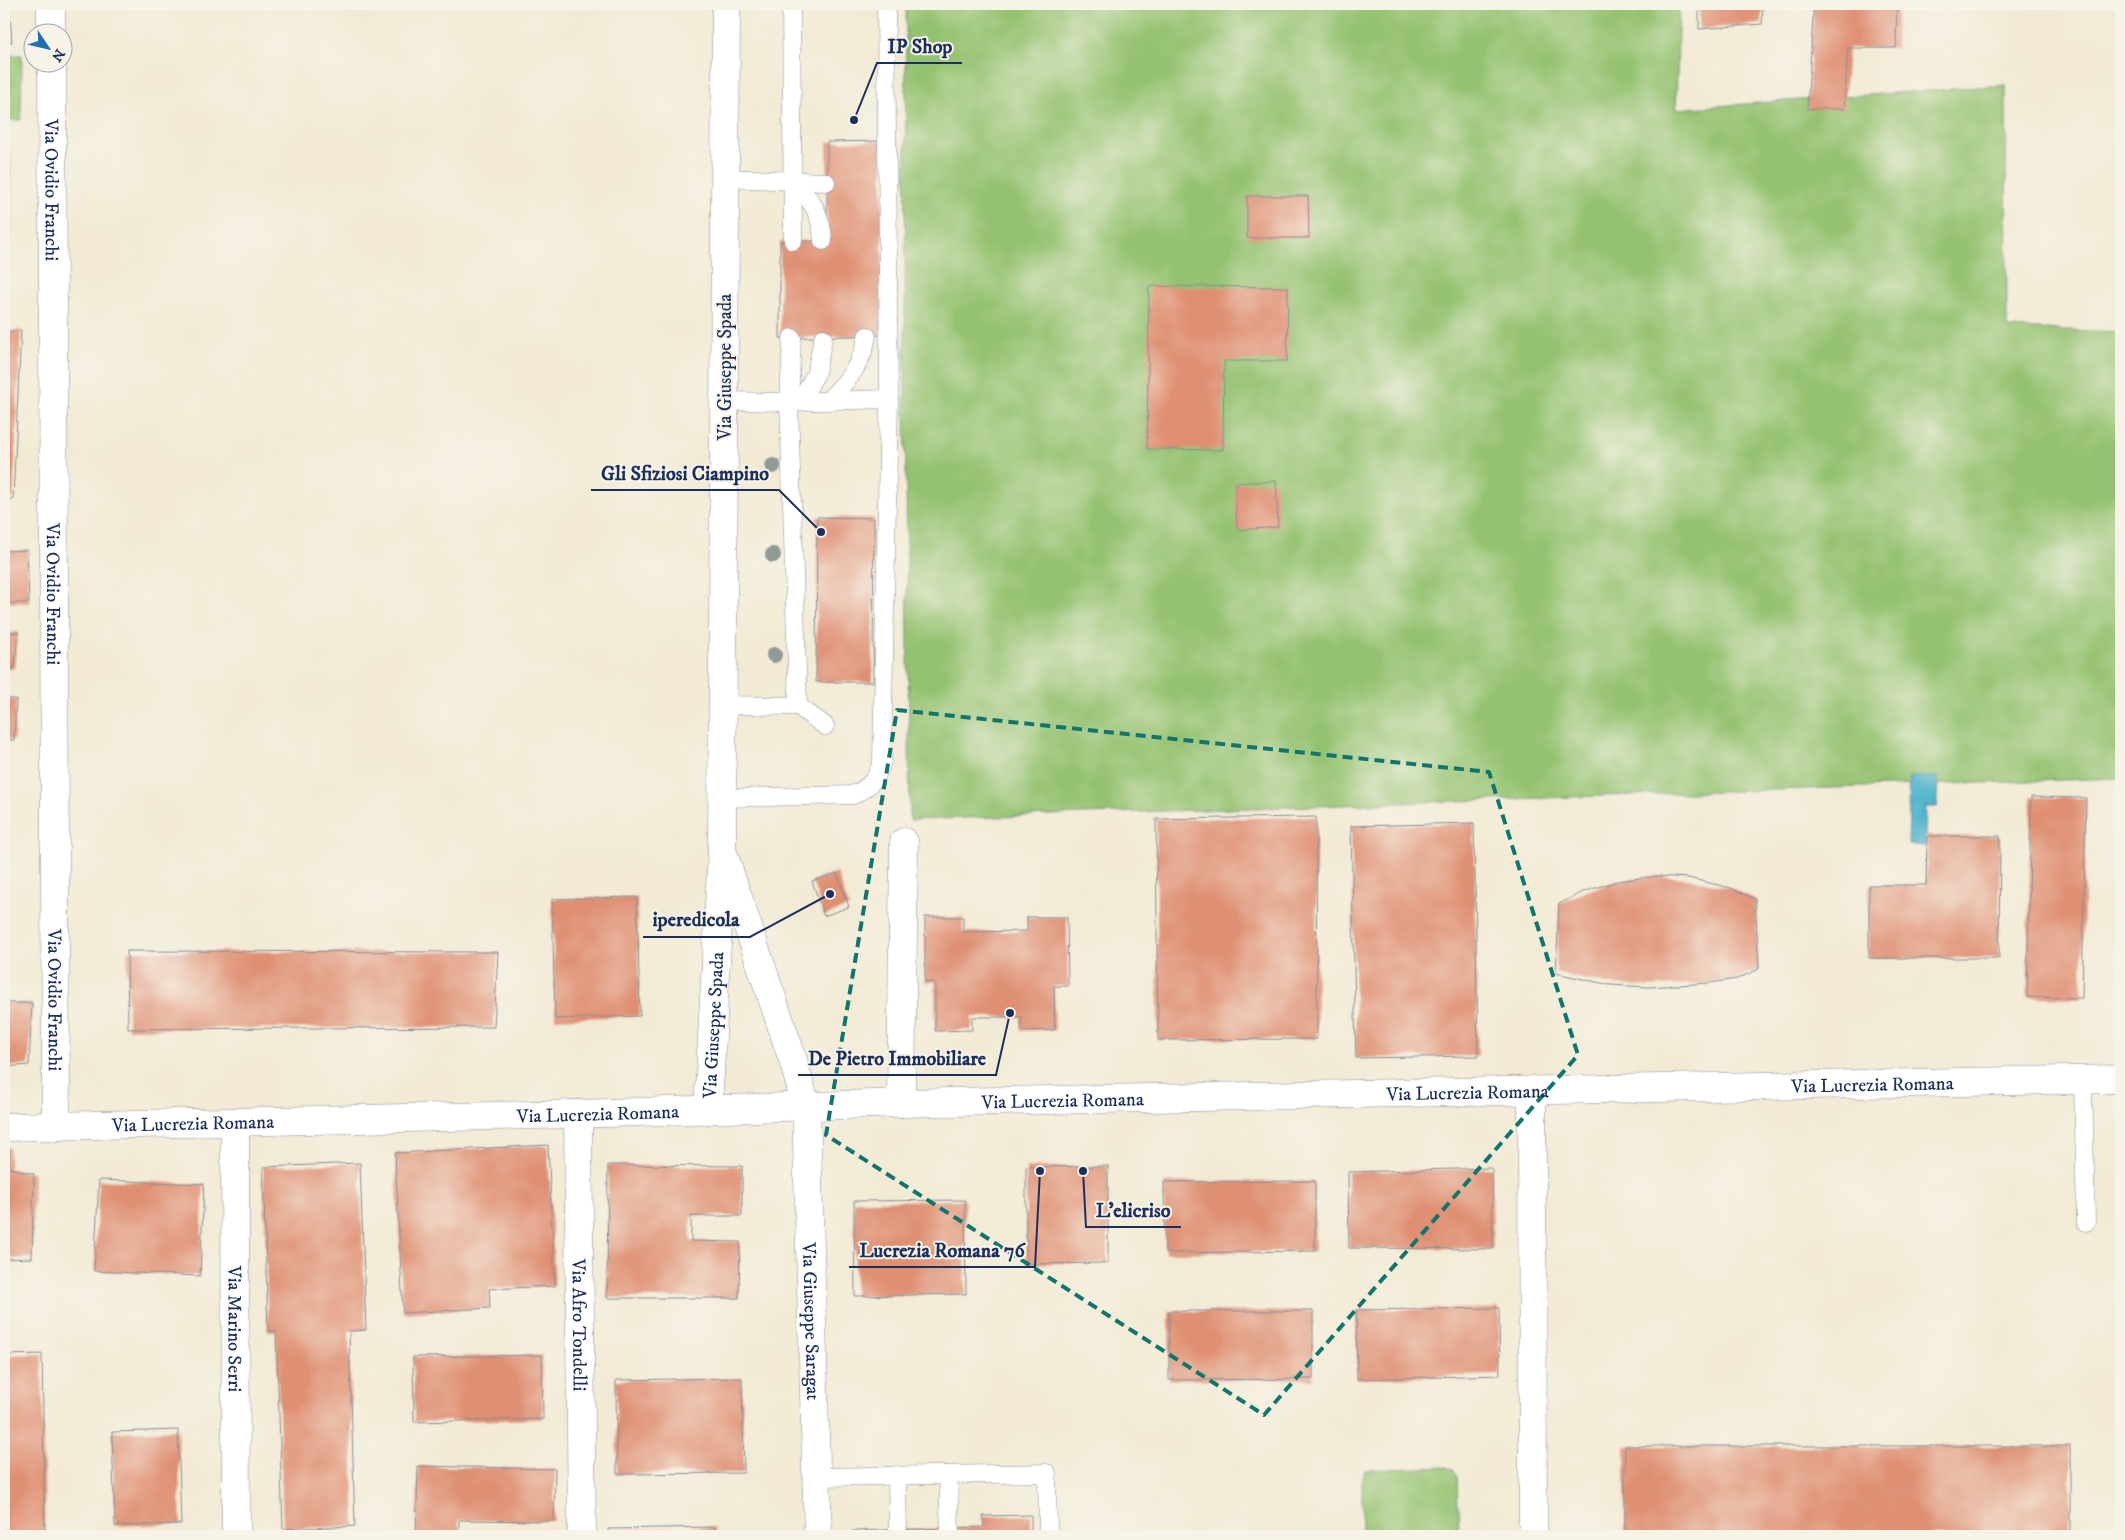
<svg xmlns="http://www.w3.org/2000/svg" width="2125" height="1540" font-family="'IM FELL DW Pica',serif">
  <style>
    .green { fill: #94c270; stroke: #587867 }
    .water { fill: #4cb2cb; stroke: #347094 }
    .building { fill: #df8f72 }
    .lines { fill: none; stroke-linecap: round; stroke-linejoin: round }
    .lane-casing { stroke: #868c99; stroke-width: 19 }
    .street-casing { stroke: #868c99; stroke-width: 29 }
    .secondary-casing { stroke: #868c99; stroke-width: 29 }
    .lane { stroke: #fff; stroke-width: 18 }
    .street { stroke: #fff; stroke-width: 28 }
    .secondary { stroke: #fff; stroke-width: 28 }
    .tree { fill: #909b96 }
    .marked { fill: none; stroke: #0f766e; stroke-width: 4; stroke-dasharray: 10 6; stroke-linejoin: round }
    .labels { text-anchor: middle; stroke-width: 4; stroke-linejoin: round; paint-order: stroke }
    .street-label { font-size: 19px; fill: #1b2f5e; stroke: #f7f3e8 }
    .leader { fill: none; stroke: #1b2f5e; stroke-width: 2 }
    .callout-dot { fill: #1b2f5e; stroke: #f7f3e8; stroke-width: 2 }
    .callout-label { font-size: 20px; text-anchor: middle; font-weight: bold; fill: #1b2f5e; stroke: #f7f3e8; stroke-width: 4; stroke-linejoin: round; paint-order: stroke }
  </style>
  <rect width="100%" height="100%" fill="#f7f3e8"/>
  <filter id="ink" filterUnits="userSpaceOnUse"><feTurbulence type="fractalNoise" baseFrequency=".02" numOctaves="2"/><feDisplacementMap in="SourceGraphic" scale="10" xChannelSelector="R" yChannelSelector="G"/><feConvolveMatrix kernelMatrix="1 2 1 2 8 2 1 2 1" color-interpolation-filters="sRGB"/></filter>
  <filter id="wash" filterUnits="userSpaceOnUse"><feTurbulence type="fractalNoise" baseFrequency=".0096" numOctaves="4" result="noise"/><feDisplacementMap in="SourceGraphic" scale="20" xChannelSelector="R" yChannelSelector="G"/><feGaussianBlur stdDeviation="1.12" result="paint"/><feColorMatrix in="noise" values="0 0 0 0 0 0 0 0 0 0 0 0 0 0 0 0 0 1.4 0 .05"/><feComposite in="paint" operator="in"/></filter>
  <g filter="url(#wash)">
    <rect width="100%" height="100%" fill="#f2ead4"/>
    <g class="green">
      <path d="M906,4H1679L1676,109L2006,85L2007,328L2121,332V778L910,820L905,392Z"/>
      <path d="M4,55H22L21,120H4Z"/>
      <path d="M1446,1467L1454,1470L1457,1476L1459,1536H1362V1478L1365,1470Z"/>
    </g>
    <path class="water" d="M1910,777H1938L1937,807H1926L1925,846L1908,845Z"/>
    <g id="blocks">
      <g class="building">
        <path d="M4,4H9L12,42H4Z"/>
        <path d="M1699,4H1763L1762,24L1699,29Z"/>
        <path d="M1814,4H1897L1896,48H1848L1844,109H1807Z"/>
        <path d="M883,141L882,335L780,338V241H827V142Z"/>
        <path d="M4,152L10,153V237H4Z"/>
        <path d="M1247,196H1308L1309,238H1247Z"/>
        <path d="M1149,286L1288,287L1287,361H1224L1223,450L1147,449Z"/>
        <path d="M21,330L13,499H4V332Z"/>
        <path d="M1276,481L1278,527L1237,530L1235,483Z"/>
        <path d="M817,517L874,518L873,682H816Z"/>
        <path d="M27,550L29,603H4V551Z"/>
        <path d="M18,632L15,668L4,670V633Z"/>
        <path d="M4,699H16L14,740H4Z"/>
        <path d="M2031,797L2086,798L2082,998L2027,997Z"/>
        <path d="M1316,817L1317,1039L1158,1040L1156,819Z"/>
        <path d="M1474,823L1478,1056L1356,1058L1351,826Z"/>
        <path d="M1927,836H2000L1999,958H1869V885H1926Z"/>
        <path d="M837,873L849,907L824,916L812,881Z"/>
        <path d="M1657,876L1688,878L1731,888L1755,899L1759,969L1737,979L1709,983L1649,987L1610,985L1556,973L1559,904L1583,892L1617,881Z"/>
        <path d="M4,877H5L7,931H4Z"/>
        <path d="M637,897L640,1016L555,1019L552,899Z"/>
        <path d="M925,917H963V932L1027,931V917H1067L1068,986H1054L1055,1030L1021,1031V1017H972V1030L935,1031V982H925Z"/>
        <path d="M127,951L498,952L494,1027L128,1029Z"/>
        <path d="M4,1003H32L29,1065L4,1067Z"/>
        <path d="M548,1145L555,1286L489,1289L490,1308L403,1313L395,1153Z"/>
        <path d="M4,1148H10L9,1168L34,1174L32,1258L4,1259Z"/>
        <path d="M360,1163L366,1330L349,1331L355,1526L283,1529L276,1331H268L263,1167Z"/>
        <path d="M608,1165L742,1166V1216H691V1241L740,1242L739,1298H607Z"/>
        <path d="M1108,1166V1263L1026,1264V1167Z"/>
        <path d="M1492,1168L1493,1249L1349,1248L1348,1172Z"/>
        <path d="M99,1180L204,1184L200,1276L94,1271Z"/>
        <path d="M1315,1181V1251L1165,1253L1164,1182Z"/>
        <path d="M965,1200L966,1294L855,1296L854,1201Z"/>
        <path d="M1499,1308L1500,1375L1357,1379L1356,1310Z"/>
        <path d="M1169,1311H1313V1379L1169,1380Z"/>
        <path d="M42,1354L45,1536H4V1355Z"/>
        <path d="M542,1355L543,1419L414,1422L413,1357Z"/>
        <path d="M742,1378L744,1473L617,1474L616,1380Z"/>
        <path d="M178,1430L181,1524L115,1526L112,1432Z"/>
        <rect x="1625" y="1446" width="445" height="90"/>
        <path d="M418,1466L555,1469L554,1521L459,1520V1536H416Z"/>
        <path d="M1031,1515V1536H853L852,1531L984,1527L983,1516Z"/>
        <path d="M715,1527V1536H608V1529Z"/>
      </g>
    </g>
  </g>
  <g filter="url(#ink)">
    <use href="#blocks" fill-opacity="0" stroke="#868c99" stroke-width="1"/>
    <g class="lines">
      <defs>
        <g id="lane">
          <path d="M791,4L793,241"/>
          <path d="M725,178L826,182"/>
          <path d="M792,181C811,198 822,215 823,241"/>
          <path d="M828,400C847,382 863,363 867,336"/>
          <path d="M724,401L789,402L792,338"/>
          <path d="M801,401L816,373L823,338"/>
          <path d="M723,705L798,706L825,726"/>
          <path d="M798,706L789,402L889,399"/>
          <path d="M722,798L853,795C870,787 877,779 882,761L889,399L886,4"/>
          <path d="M2083,1080L2086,1222"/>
          <path d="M897,1475L898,1536"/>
          <path d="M948,1475L950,1536"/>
          <path d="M817,1477L1047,1473L1048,1536"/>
        </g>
        <g id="street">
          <path d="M51,4V32"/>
          <path id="s1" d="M52,62L56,1127"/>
          <path d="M1532,1090L1533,1536"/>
          <path d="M901,1103L904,842"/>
          <path id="s2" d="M708,1110L722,850"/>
          <path id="s3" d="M578,1114L582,1536"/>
          <path id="s4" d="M235,1123L236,1536"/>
          <path id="s5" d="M4,1127L578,1114L901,1103L2121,1079"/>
        </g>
        <g id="secondary">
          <path id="s6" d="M726,4L722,850L793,1060L806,1106L818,1536"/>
        </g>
      </defs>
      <use href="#lane" class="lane-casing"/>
      <use href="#street" class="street-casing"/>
      <use href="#secondary" class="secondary-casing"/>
      <use href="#lane" class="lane"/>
      <use href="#street" class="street"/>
      <use href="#secondary" class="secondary"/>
    </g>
    <g class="tree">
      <circle cx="773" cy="466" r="8"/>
      <circle cx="773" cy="555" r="8"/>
      <circle cx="774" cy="655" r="8"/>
    </g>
  </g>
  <path class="marked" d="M897,710L1489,772L1578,1055L1264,1415L826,1135Z"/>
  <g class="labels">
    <g class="street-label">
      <text dy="7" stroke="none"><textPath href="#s1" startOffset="128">Via Ovidio Franchi</textPath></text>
      <text transform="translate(724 367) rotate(-90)" y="7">Via Giuseppe Spada</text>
      <text dy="7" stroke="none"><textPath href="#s1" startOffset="532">Via Ovidio Franchi</textPath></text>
      <text dy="7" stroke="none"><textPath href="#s1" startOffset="938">Via Ovidio Franchi</textPath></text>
      <text dy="7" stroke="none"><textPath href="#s2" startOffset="85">Via Giuseppe Spada</textPath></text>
      <text dy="7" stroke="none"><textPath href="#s5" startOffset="1869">Via Lucrezia Romana</textPath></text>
      <text dy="7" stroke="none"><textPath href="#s5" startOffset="1464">Via Lucrezia Romana</textPath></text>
      <text dy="7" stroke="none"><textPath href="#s5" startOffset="1059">Via Lucrezia Romana</textPath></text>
      <text dy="7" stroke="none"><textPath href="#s5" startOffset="594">Via Lucrezia Romana</textPath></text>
      <text dy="7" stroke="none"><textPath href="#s5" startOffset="189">Via Lucrezia Romana</textPath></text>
      <text dy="7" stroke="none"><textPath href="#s6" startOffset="1331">Via Giuseppe Saragat</textPath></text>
      <text dy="7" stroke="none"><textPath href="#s3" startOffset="211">Via Afro Tondelli</textPath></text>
      <text dy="7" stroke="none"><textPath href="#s4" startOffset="206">Via Marino Serri</textPath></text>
    </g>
  </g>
  <path class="leader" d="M854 120L877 63H962M821 532L779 490H591M830 894L750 937H643M1010 1013L996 1075H798M1083 1171L1086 1227H1181M1040 1171L1035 1267H849"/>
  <g class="callout-dot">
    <circle cx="854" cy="120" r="5"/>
    <circle cx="821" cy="532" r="5"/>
    <circle cx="830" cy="894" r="5"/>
    <circle cx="1010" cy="1013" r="5"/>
    <circle cx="1083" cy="1171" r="5"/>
    <circle cx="1040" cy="1171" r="5"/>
  </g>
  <g class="callout-label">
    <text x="920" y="53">IP Shop</text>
    <text x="685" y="480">Gli Sfiziosi Ciampino</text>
    <text x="696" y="926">iperedicola</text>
    <text x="897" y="1065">De Pietro Immobiliare</text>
    <text x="1133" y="1217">L'elicriso</text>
    <text x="942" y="1257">Lucrezia Romana 76</text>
  </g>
  <rect width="2125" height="1540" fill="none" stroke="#f7f3e8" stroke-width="20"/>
  <g transform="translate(48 48) rotate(125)"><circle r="24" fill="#f7f3e8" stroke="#9fa5b1"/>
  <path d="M0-4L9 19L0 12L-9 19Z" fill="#1f6fb2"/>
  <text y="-8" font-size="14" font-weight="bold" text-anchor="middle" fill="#1b2f5e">N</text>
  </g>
</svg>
